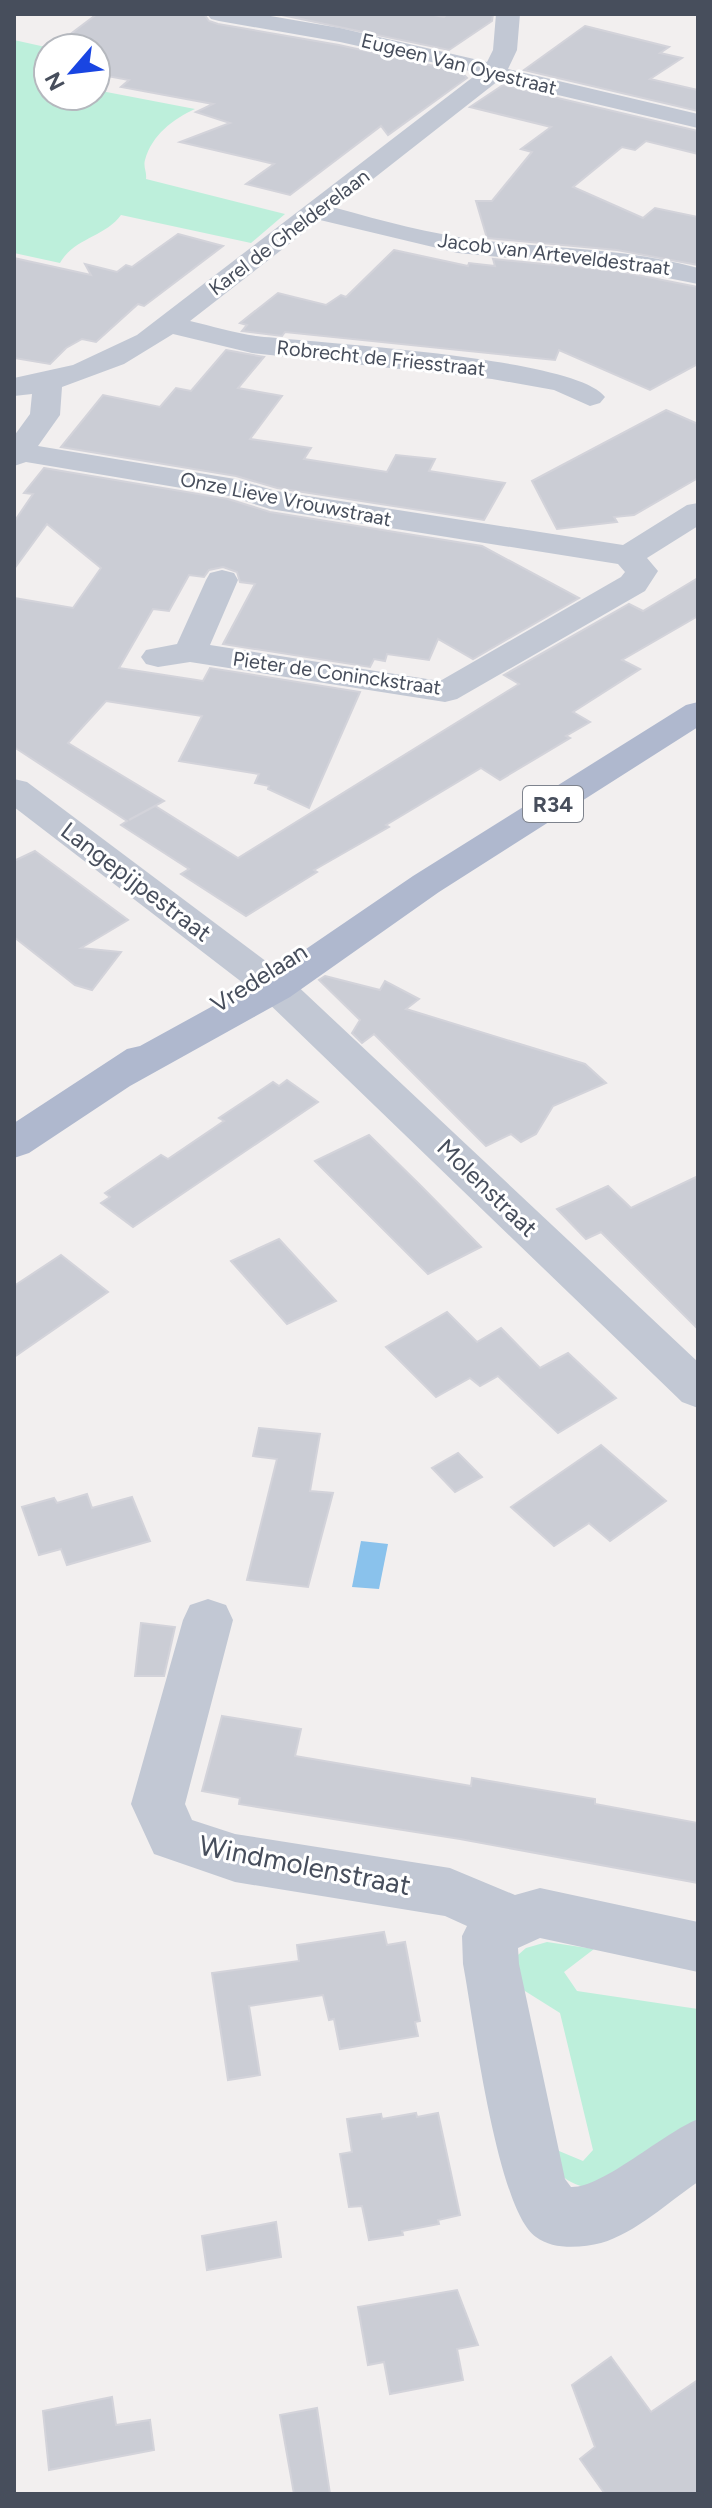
<svg xmlns="http://www.w3.org/2000/svg" width="712" height="2508" font-family="Figtree,sans-serif">
  <style>
    .green { fill: #bdefdb }
    .water { fill: #8ac2ec }
    .building { fill: #cbcdd5; stroke: #d3d3da; stroke-width: 2 }
    .lines { fill: none; stroke-linecap: round; stroke-linejoin: round }
    .minor { fill: #c2c8d4; fill-rule: evenodd }
    .major { fill: #afb8ce; fill-rule: evenodd }
    .labels { text-anchor: middle; stroke-width: 6; stroke-linejoin: round; paint-order: stroke }
    .far-street-label { font-size: 20px; fill: #474e5c; stroke: #fff }
    .shield { fill: #fff; stroke: #7e838d; stroke-width: 2 }
    .shield-label { font-size: 22px; font-weight: bold; fill: #474e5c }
    .street-label { font-size: 24px; fill: #474e5c; stroke: #fff }
    .near-street-label { font-size: 28px; fill: #474e5c; stroke: #fff }
  </style>
  <rect width="100%" height="100%" fill="#f2efef"/>
  <g class="green">
    <path d="M14,40L50,48L48,57L38,65L48,68V96H96V90L195,109C173,119 152,135 145,160C143,167 147,172 146,179L285,214L251,243L121,215C105,237 74,238 60,263L14,253Z"/>
    <path d="M547,1942L594,1949L564,1972L577,1991L698,2009V2129L594,2190C564,2182 556,2176 547,2146L583,2161L593,2150L560,2013L509,1981L511,1961L526,1948Z"/>
  </g>
  <path class="water" d="M361,1541L388,1544L379,1589L352,1587Z"/>
  <g class="building">
    <path d="M97,14H204L209,21L218,24L339,45L461,72L467,78L388,135L381,126L290,195L246,184L274,164L180,142L230,123L196,112L213,104L121,87L129,80L96,74V48H52Z"/>
    <path d="M277,14H428L444,17L447,14H493L492,21L449,50Z"/>
    <path d="M585,26L669,47L660,53L682,58L650,79L698,90V111L524,70Z"/>
    <path d="M503,85L698,131V154L646,141L635,150L622,147L573,187L643,218L655,208L698,217V265L617,250L487,238L476,201H492L532,152L521,149L551,127L470,107Z"/>
    <path d="M178,234L223,246L144,306L138,304L96,342L82,339L66,348L50,364L14,358V258L91,275L85,264L117,272L126,265L132,267Z"/>
    <path d="M394,250L468,266L469,263L495,266L493,259L617,271L698,287V364L650,390L559,350L555,360L285,332L282,336L242,331L247,325L240,323L278,293L326,305L341,295L346,297Z"/>
    <path d="M226,350L264,357L238,388L282,396L250,439L311,448L304,459L387,472L396,455L435,459L429,471L505,483L484,520L277,488L236,476L61,447L103,395L160,407L176,388L191,391Z"/>
    <path d="M666,410L698,424V478L634,515L614,517L617,522L557,529L532,481Z"/>
    <path d="M44,468L228,499L270,512L482,546L579,598L473,659L438,639L429,660L387,654L385,661L374,659L370,667L223,644L255,584L240,582L237,572L223,567L209,570L204,577L189,575L169,611L153,609L119,668L203,681L210,668L360,692L309,808L268,789L269,786L255,783L259,774L179,761L202,716L106,701L68,743L164,801L129,820L155,806L238,858L519,684L504,675L629,604L643,611L698,578V616L622,660L640,669L573,712L590,722L566,736L570,738L500,780L481,768L386,825L389,827L314,870L317,872L246,916L181,874L189,869L121,825L127,821L14,747V598L73,608L101,568L47,524L14,569V522L33,494L24,493Z"/>
    <path d="M35,851L128,920L81,948L121,952L92,990L75,985L14,937V861Z"/>
    <path d="M325,976L380,990L385,981L419,999L406,1009L585,1064L606,1083L553,1106L536,1134L521,1142L511,1134L486,1146L374,1034L362,1043L352,1033L360,1020L319,980Z"/>
    <path d="M287,1080L318,1102L133,1227L101,1203L110,1197L105,1193L161,1155L168,1159L224,1121L219,1118L273,1082L279,1086Z"/>
    <path d="M369,1135L420,1185L481,1247L428,1274L315,1161Z"/>
    <path d="M698,1176V1329L601,1232L586,1239L557,1209L608,1186L631,1208Z"/>
    <path d="M279,1239L336,1301L287,1324L231,1261Z"/>
    <path d="M61,1255L108,1292L14,1357V1286Z"/>
    <path d="M447,1312L477,1342L501,1328L540,1368L568,1353L616,1398L558,1433L498,1376L480,1386L470,1378L436,1397L386,1347Z"/>
    <path d="M259,1428L320,1434L310,1491L333,1493L308,1587L247,1580L277,1459L253,1456Z"/>
    <path d="M601,1445L666,1501L610,1541L589,1523L554,1546L511,1507Z"/>
    <path d="M458,1453L482,1477L455,1492L432,1468Z"/>
    <path d="M87,1494L92,1508L132,1497L150,1541L67,1565L61,1549L39,1555L22,1507L54,1498L57,1503Z"/>
    <path d="M141,1623L175,1627L164,1676H135Z"/>
    <path d="M222,1716L301,1729L295,1756L471,1786L472,1778L595,1799V1804L698,1823V1883L460,1839L239,1804L240,1798L202,1791Z"/>
    <path d="M384,1932L387,1945L405,1942L420,2021L415,2022L418,2036L340,2049L334,2019L329,2020L323,1995L249,2006L260,2075L228,2080L212,1973L299,1961L297,1945Z"/>
    <path d="M416,2113L417,2117L438,2113L460,2215L438,2220L439,2224L402,2231L403,2235L369,2240L362,2206L349,2207L340,2154L352,2152L347,2119L381,2114L382,2119Z"/>
    <path d="M276,2222L281,2257L207,2270L202,2236Z"/>
    <path d="M457,2290L478,2345L457,2349L463,2380L390,2394L384,2362L368,2365L358,2307Z"/>
    <path d="M611,2357L651,2412L698,2380V2494H605L580,2459L595,2447L572,2385Z"/>
    <path d="M112,2397L116,2425L150,2420L154,2450L49,2470L43,2411Z"/>
    <path d="M317,2408L330,2494H294L280,2415Z"/>
  </g>
  <g class="lines">
    <g class="minor">
      <path d="M207,14H259L340,28L487,62L493,50L496,14H520L517,50L508,69L698,114V128L498,81L336,208C383,221 431,234 479,240C553,249 626,248 698,268V284L617,268L458,253L320,220L190,321C212,326 234,333 256,336C315,343 577,357 605,397L600,403L590,406L554,390L492,379L252,353L173,334L124,364L62,387L60,415L38,446L235,479L276,491L623,545L687,505L698,503V526L647,558L658,571L645,591L457,699L445,702L190,662L158,667L146,664L141,657L146,650L177,644L206,580L210,573L222,570L234,573L238,580L210,645L440,681L621,577L625,572L618,564L270,509L229,496L26,462L14,466V436L30,414L32,394L14,396V378L73,365L137,335L477,74L463,69L340,42L219,21L211,19Z"/>
      <path d="M14,779L27,782L271,965L276,975L290,979L698,1362V1408L682,1402L262,997L257,987L243,983L14,807Z"/>
      <path d="M208,1599L226,1605L233,1620L185,1804L192,1820L235,1834L450,1868L515,1895L540,1888L698,1922V1972L540,1938L518,1948L519,1964L565,2179L571,2187C603,2188 663,2133 698,2119V2182C668,2202 636,2233 601,2243C581,2248 553,2250 536,2237C497,2211 473,2016 463,1964L462,1936L467,1926L445,1916L235,1882L154,1854L131,1804L183,1620L190,1605Z"/>
    </g>
    <path class="major" d="M698,702V727L439,892L290,997L130,1086L29,1153L14,1158V1123L127,1049L140,1046L262,979L413,876L686,705Z"/>
  </g>
  <g class="labels">
    <g class="far-street-label">
      <text transform="translate(459 64) rotate(14)" y="7">Eugeen Van Oyestraat</text>
      <text transform="translate(289 232) rotate(-37)" y="7">Karel de Ghelderelaan</text>
      <text transform="translate(554 254) rotate(7)" y="7">Jacob van Arteveldestraat</text>
      <text transform="translate(381 358) rotate(6)" y="7">Robrecht de Friesstraat</text>
      <text transform="translate(286 499) rotate(11)" y="7">Onze Lieve Vrouwstraat</text>
      <text transform="translate(337 673) rotate(8)" y="7">Pieter de Coninckstraat</text>
    </g>
    <rect class="shield" x="523" y="786" width="60" height="36" rx="6"/>
    <g class="shield-label">
      <text x="553" y="812">R34</text>
    </g>
    <g class="street-label">
      <text transform="translate(136 882) rotate(37)" y="8">Langepijpestraat</text>
      <text transform="translate(259 978) rotate(-32)" y="8">Vredelaan</text>
      <text transform="translate(487 1188) rotate(44)" y="8">Molenstraat</text>
    </g>
    <g class="near-street-label">
      <text transform="translate(305 1865) rotate(11)" y="10">Windmolenstraat</text>
    </g>
  </g>
  <rect width="712" height="2508" fill="none" stroke="#474e5c" stroke-width="32"/>
  <g transform="translate(72 72) rotate(242)"><circle r="38" fill="#ffffff" stroke="#b5b8be" stroke-width="2"/>
  <path d="M0-6L14 30L0 20L-14 30Z" fill="#1945e2"/>
  <text y="-12" font-size="22" font-weight="bold" text-anchor="middle" fill="#474e5c">N</text>
  </g>
</svg>
